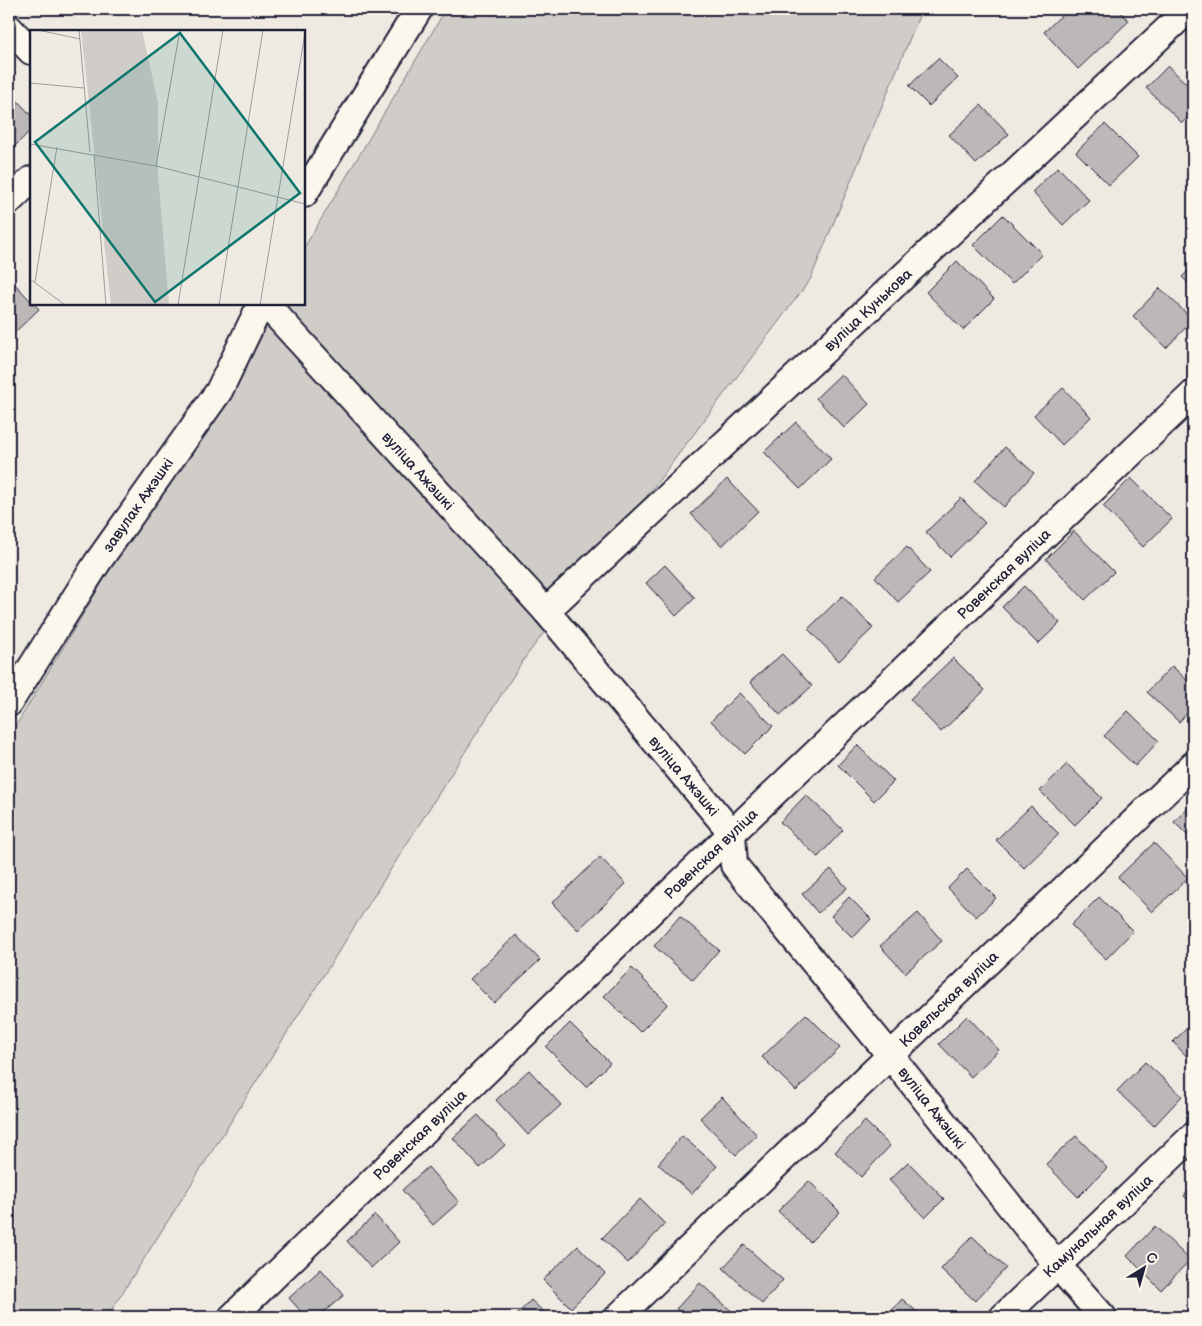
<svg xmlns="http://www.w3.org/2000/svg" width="1202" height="1326" font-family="'Balsamiq Sans',sans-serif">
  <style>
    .green { fill: #d0cdc9; stroke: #797882 }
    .building { fill: #bcb8b8; stroke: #22223b }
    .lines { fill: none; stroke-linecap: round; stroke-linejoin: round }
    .minor-casing { stroke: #22223b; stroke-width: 30 }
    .minor { stroke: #fbf7ec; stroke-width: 26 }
    .labels { text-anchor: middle; stroke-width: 4; stroke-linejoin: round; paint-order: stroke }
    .street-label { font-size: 15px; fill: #22223b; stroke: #fbf7ec }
    .inset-road { fill: none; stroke: #9c9a9f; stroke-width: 1 }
    .view { fill: #0f766e; fill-opacity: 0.15; stroke: #0f766e; stroke-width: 2.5 }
    .inset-edge { fill: none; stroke: #22223b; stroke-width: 2.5 }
  </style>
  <rect width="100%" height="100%" fill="#eeeae2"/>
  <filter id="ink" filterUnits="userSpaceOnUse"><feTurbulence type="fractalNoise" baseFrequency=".02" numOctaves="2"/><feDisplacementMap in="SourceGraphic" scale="10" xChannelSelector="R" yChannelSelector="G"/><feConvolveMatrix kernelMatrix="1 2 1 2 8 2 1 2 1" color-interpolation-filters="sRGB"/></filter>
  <g filter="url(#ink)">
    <path class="green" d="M446,9H922L810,280L524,659L107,1317H9V737L270,304H304V248Z"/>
    <g class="building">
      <path d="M1068,9H1118L1129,21L1078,69L1044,32Z"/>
      <path d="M938,58L958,78L929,106L909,86Z"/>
      <path d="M1168,66L1193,90V112L1182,123L1146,88Z"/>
      <path d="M9,92L31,115V130L9,152Z"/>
      <path d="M981,105L1009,134L976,164L949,135Z"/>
      <path d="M1105,124L1138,157L1109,185L1076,152Z"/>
      <path d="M1058,167L1089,200L1063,225L1032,192Z"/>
      <path d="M1003,215L1042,254L1012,284L973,245Z"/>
      <path d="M957,261L994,299L963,330L926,292Z"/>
      <path d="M1193,266V288L1182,277Z"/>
      <path d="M9,278L31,301V304H34L39,309L9,338Z"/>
      <path d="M1160,288L1193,320L1166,348L1133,316Z"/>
      <path d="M841,374L869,404L844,428L816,398Z"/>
      <path d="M1063,388L1091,417L1062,445L1034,415Z"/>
      <path d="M796,422L831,459L800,489L764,452Z"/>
      <path d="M1005,447L1034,473L1004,507L975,481Z"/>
      <path d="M1193,453V470L1185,461Z"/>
      <path d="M1131,478L1172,519L1143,547L1103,506Z"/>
      <path d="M727,479L758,511L722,546L691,514Z"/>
      <path d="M961,498L985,523L950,557L926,532Z"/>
      <path d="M1074,531L1114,572L1085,600L1046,559Z"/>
      <path d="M907,547L930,572L898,602L875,577Z"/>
      <path d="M665,565L695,598L676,616L646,583Z"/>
      <path d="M1024,586L1060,623L1038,644L1002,607Z"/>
      <path d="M842,596L873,628L839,661L808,629Z"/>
      <path d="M782,654L812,686L780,715L750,682Z"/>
      <path d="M953,658L985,690L941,732L910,699Z"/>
      <path d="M1172,666L1193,686V707L1179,722L1147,692Z"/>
      <path d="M739,693L773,726L745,754L711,721Z"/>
      <path d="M1128,711L1159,741L1135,766L1104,736Z"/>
      <path d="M857,745L894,781L874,801L838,765Z"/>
      <path d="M1067,764L1102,798L1075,825L1040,791Z"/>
      <path d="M806,795L843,830L818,857L780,822Z"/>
      <path d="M1193,802V841L1174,822Z"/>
      <path d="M1031,806L1059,834L1024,868L996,840Z"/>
      <path d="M1154,843L1188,878L1152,912L1118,877Z"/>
      <path d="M600,857L626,884L578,930L552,903Z"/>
      <path d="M831,869L847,888L818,913L802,894Z"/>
      <path d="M967,869L996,898L976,917L948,888Z"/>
      <path d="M849,897L871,919L853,938L831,916Z"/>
      <path d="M1099,897L1133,931L1106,959L1071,925Z"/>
      <path d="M918,913L942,941L905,973L880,946Z"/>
      <path d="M680,916L719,950L693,980L654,946Z"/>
      <path d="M516,935L540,960L494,1003L470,979Z"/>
      <path d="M632,968L668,1004L640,1032L604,996Z"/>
      <path d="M806,1014L840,1048L796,1091L762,1057Z"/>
      <path d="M967,1016L999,1050L971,1077L939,1044Z"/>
      <path d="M570,1023L610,1063L586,1087L546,1047Z"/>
      <path d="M1192,1023L1193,1024V1063L1173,1042Z"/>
      <path d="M1145,1062L1182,1096L1154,1126L1117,1091Z"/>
      <path d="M529,1070L561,1105L528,1135L496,1100Z"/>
      <path d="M722,1097L757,1135L736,1155L700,1118Z"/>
      <path d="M478,1115L505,1145L480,1168L453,1138Z"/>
      <path d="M865,1121L890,1146L861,1177L835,1152Z"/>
      <path d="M682,1136L717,1166L692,1194L658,1164Z"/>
      <path d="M1076,1136L1107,1168L1078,1197L1046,1164Z"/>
      <path d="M908,1162L944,1199L925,1218L889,1180Z"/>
      <path d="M428,1167L459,1202L433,1225L402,1190Z"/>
      <path d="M809,1181L840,1212L810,1242L778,1211Z"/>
      <path d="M1193,1185V1205L1184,1196Z"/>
      <path d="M640,1199L665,1224L628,1263L602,1238Z"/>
      <path d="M375,1215L399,1242L371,1268L347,1241Z"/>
      <path d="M1155,1226L1190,1260L1161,1290L1127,1256Z"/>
      <path d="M972,1236L1006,1268L975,1301L941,1269Z"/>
      <path d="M744,1245L783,1280L762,1304L723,1268Z"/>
      <path d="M578,1246L605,1274L571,1308L543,1280Z"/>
      <path d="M321,1269L344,1295L318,1317H306L289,1298Z"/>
      <path d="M700,1283L736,1315L734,1317H685L676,1309Z"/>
      <path d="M902,1299L923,1317H886Z"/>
      <path d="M531,1300L549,1317H515Z"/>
    </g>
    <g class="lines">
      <defs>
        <g id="minor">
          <path d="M9,28L31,51"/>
          <path d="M304,194L419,9"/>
          <path d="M9,201L31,180"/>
          <path d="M266,304L546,611L732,833L734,865L890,1055L1057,1265L1103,1317"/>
          <path d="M546,611L1189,9"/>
          <path d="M9,703L97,563L219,391L261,304"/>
          <path d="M232,1317L732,833L1193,394"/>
          <path d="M618,1317L1193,765"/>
          <path d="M1003,1317L1193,1136"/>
        </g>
      </defs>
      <use href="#minor" class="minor-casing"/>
      <use href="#minor" class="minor"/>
    </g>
  </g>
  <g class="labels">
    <g class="street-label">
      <text transform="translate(868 310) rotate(-43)" y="5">вуліца Кунькова</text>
      <text transform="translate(418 471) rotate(48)" y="5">вуліца Ажэшкі</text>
      <text transform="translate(138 505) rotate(-55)" y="5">завулак Ажэшкі</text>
      <text transform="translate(1004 574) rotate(-44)" y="5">Ровенская вуліца</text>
      <text transform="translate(684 776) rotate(50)" y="5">вуліца Ажэшкі</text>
      <text transform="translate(711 854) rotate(-44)" y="5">Ровенская вуліца</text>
      <text transform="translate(949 999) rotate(-44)" y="5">Ковельская вуліца</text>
      <text transform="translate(932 1108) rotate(52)" y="5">вуліца Ажэшкі</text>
      <text transform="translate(420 1135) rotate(-44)" y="5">Ровенская вуліца</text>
      <text transform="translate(1098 1226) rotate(-43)" y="5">Камунальная вуліца</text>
    </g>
  </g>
  <g transform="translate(30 30)">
    <rect width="275" height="275" fill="#eeeae2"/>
    <path d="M51,0H112L128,73V144L139,275H81Z" fill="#d0cdc9"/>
    <path class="inset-road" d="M8,0L50,9M49,0L60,122M0,53L54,58M0,114L126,136L275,174M64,124L76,275M126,136L150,0M0,249L35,275M5,252L27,117M148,275L193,0M189,275L233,0M230,275L275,3"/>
    <path class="view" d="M150,3L270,163L125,272L5,112Z"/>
    <rect width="275" height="275" class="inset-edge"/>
  </g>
  <rect width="1202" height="1326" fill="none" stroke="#fbf7ec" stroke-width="30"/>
  <rect x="15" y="15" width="1172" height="1296" fill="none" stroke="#22223b" stroke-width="2" filter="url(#ink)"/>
  <g transform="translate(1144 1268) rotate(37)" stroke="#fbf7ec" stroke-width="4" paint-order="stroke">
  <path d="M0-4L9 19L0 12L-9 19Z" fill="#22223b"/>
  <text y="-8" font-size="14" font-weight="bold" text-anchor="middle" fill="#22223b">С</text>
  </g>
</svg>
